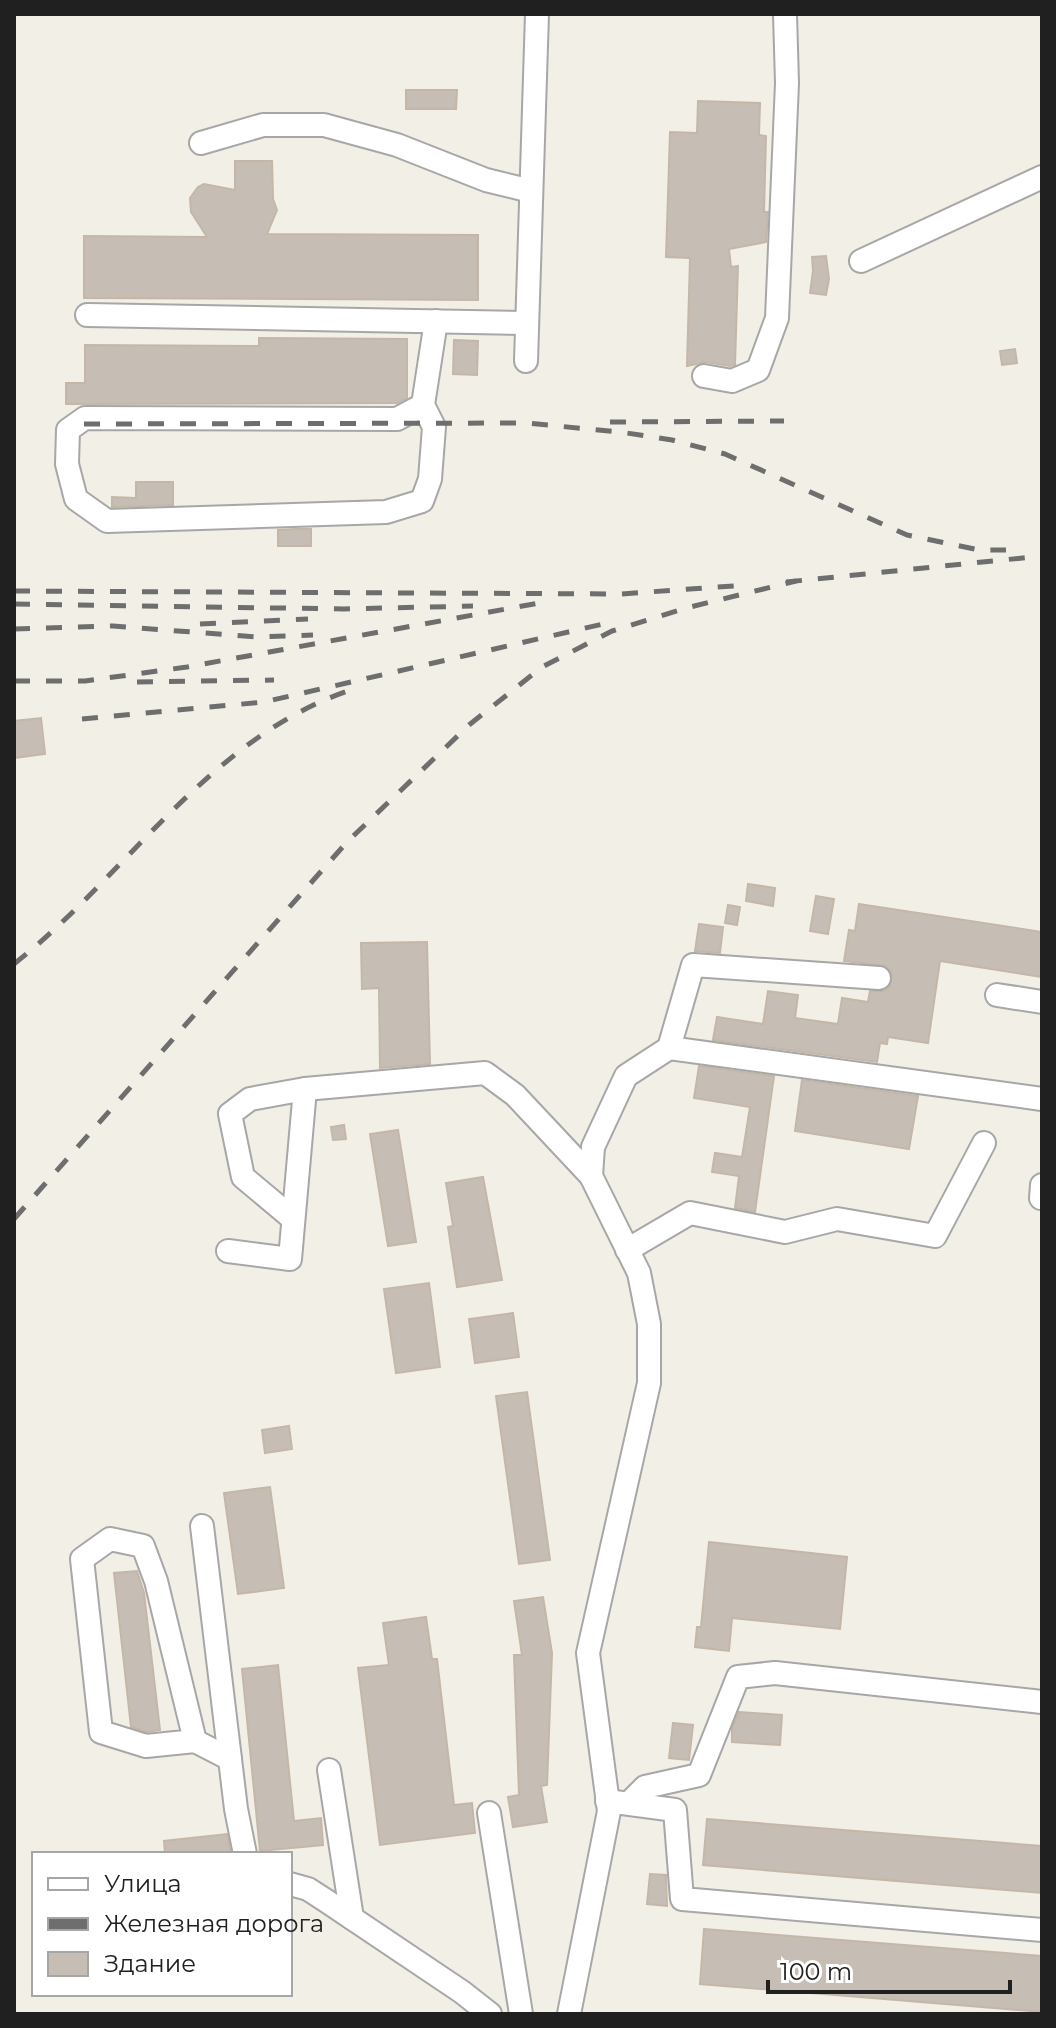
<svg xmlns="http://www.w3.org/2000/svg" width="1056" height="2028" font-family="Montserrat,sans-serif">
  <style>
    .building { fill: #c6beb5; stroke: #c4b7a8; stroke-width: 2 }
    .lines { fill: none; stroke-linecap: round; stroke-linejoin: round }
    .minor-casing { stroke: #a7a7a7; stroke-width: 26 }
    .minor { stroke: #fff; stroke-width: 22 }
    .rail { stroke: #6e6e6e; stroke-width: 5; stroke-dasharray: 16 16; stroke-linecap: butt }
  </style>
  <rect width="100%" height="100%" fill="#f1efe6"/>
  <g class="building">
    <path d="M406,90H457L456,109H406Z"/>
    <path d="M698,101L760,103L759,135L766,136L764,212H768L766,242L729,249L731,267L738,266L735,365L730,366L706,362L687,366L690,258L666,257L670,132L697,133Z"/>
    <path d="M235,161H272L273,199L277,210L267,234L478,235V300L84,298V236L207,237L191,212L190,198L198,187L204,184L235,190Z"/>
    <path d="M826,256L829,279L826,295L810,293L813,271L812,257Z"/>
    <path d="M259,338L407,339V398L397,403L66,404V383H85V345L259,346Z"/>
    <path d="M454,340L478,341L477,375L453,374Z"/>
    <path d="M1015,349L1017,363L1002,365L1000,351Z"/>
    <path d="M136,482H173V505L112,507V497L136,498Z"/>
    <path d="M296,529H311V546H278V530Z"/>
    <path d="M41,718L45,754L14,758V721Z"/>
    <path d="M748,884L775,888L773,906L746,901Z"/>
    <path d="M816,896L834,899L828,934L810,931Z"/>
    <path d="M859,904L1042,932V977L940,961L928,1043L888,1037L887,1044L880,1043L877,1062L713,1040L717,1017L763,1024L768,991L798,995L795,1018L838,1024L842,998L868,1002L870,991H884L890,986L892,973L886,966L844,961L849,930L855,931Z"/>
    <path d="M728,905L740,907L737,925L725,923Z"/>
    <path d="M699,924L723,927L720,953L695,951Z"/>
    <path d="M427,942L430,1064L380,1068L379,988L362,989L361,943Z"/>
    <path d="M699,1066L774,1076L755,1212L735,1208L739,1176L712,1172L715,1153L742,1157L750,1107L694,1098Z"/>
    <path d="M802,1080L918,1096L909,1149L795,1131Z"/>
    <path d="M344,1125L346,1139L333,1140L331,1127Z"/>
    <path d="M398,1130L416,1242L388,1246L370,1134Z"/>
    <path d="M483,1177L502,1280L457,1287L448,1227L453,1226L446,1183Z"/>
    <path d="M429,1283L440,1367L396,1373L384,1289Z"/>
    <path d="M513,1313L519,1357L475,1363L469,1319Z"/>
    <path d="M527,1392L550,1560L519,1564L496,1396Z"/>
    <path d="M289,1426L292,1449L265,1453L262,1430Z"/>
    <path d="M270,1487L284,1588L238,1594L224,1493Z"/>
    <path d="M709,1542L847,1557L840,1629L732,1618L729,1651L695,1647L697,1627H701Z"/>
    <path d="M137,1571L144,1593L160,1730L147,1732L131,1727L114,1573Z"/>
    <path d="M543,1597L552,1653L547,1785L541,1786L547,1822L513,1827L508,1797L519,1795L514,1655H522L514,1601Z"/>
    <path d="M426,1617L432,1659H437L454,1805L472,1803L475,1833L380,1845L358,1668L389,1665L383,1623Z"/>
    <path d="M278,1665L294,1821L321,1818L323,1845L260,1851L242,1669Z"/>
    <path d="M739,1712L782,1715L780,1745L732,1742V1729Z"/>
    <path d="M673,1723L693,1725L689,1760L669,1758Z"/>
    <path d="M707,1819L1042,1846V1893L703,1865Z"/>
    <path d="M227,1834L231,1854H165L164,1841Z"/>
    <path d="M650,1874L666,1875L667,1906L647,1904Z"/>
    <path d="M704,1929L1042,1956V2012L700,1984Z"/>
  </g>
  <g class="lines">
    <defs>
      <g id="minor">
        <path d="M201,143L263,125H324L397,145L486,180L531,191"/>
        <path d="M861,261L1042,177"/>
        <path d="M87,315L527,323"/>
        <path d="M526,361L537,14"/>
        <path d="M704,376L732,381L758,370L777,318L787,83L785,14"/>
        <path d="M423,405L434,427L430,479L422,501L386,512L107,521L76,499L67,464L68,430L85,418L397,419L423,405L436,321"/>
        <path d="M997,995L1042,1002"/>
        <path d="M669,1048L1042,1099"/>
        <path d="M1041,1198L1042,1185"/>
        <path d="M292,1218L243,1177L230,1114L250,1099L305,1089L485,1073L515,1095L591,1176"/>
        <path d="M627,1250L690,1213L785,1232L837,1219L935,1236L984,1143"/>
        <path d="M228,1251L290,1259L305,1089"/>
        <path d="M202,1526L236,1809L245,1854"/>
        <path d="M195,1741L156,1581L143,1546L110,1539L82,1559L101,1732L146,1746L195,1741L230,1759"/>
        <path d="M329,1770L352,1918"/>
        <path d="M607,1801L675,1810L682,1899L1042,1930"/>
        <path d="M629,1803L645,1787L699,1775L738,1677L775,1673L1042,1702"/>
        <path d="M489,1813L521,2014"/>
        <path d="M290,1884L308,1889L325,1900L462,1992L490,2014"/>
        <path d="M569,2014L609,1811L588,1653L649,1383V1324L639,1273L591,1176L593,1147L626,1076L669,1048L693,965L879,978"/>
      </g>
    </defs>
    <use href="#minor" class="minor-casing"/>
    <use href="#minor" class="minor"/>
    <g class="rail">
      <path d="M610,422L784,421"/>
      <path d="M84,424L526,423L620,432L672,440L725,454L907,535L979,550H1006"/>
      <path d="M786,582L1042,556"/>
      <path d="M14,591L621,594L746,585"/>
      <path d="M14,604L344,609L473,606"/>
      <path d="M200,624L308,619"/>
      <path d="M14,629L113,626L257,637L313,635"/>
      <path d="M14,681H85L187,667L539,603"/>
      <path d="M137,682L274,680"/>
      <path d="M82,719L264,702L616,621"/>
      <path d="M14,964C126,876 208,739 348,691"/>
      <path d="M14,1219L347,842L469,725L542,667L612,631L686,608L796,581"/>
    </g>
  </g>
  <rect width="1056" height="2028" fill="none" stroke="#202020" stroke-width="32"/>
  <rect x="32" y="1852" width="260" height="144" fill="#ffffff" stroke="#a6a6a6" stroke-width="2"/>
  <rect x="48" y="1878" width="40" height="12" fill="#ffffff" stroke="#a6a6a6" stroke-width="2"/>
  <text x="104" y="1892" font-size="24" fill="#202020">Улица</text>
  <rect x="48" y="1918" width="40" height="12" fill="#6e6e6e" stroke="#a6a6a6" stroke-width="2"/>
  <text x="104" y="1932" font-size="24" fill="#202020">Железная дорога</text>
  <rect x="48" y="1952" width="40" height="24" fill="#c6beb5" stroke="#a6a6a6" stroke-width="2"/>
  <text x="104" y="1972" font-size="24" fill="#202020">Здание</text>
  <path d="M768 1980v12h242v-12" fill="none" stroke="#202020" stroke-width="4"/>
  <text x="780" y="1980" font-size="24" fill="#202020" stroke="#ffffff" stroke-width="6" paint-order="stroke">100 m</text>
</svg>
